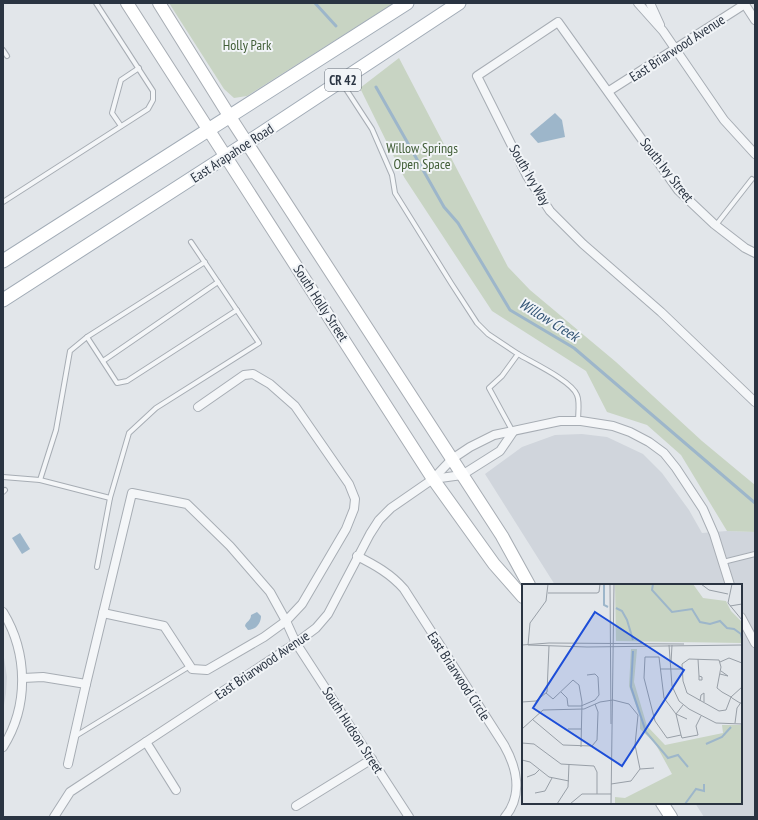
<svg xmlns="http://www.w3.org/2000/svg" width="758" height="820" font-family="'PT Sans Narrow',sans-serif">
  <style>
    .built { fill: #d0d5dc }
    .green { fill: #c8d4c3 }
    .water { fill: #9db6ca }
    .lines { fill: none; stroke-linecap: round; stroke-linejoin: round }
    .stream { stroke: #9db6ca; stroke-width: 3 }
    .lane-casing { stroke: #a7adb4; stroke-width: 6 }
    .street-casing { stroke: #a7adb4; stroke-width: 10 }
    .secondary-casing { stroke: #a7adb4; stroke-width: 14 }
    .primary-casing { stroke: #a1abb6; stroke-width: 15 }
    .lane { stroke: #f4f6f8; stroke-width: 4 }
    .street { stroke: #f4f6f8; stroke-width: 8 }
    .secondary { stroke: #fff; stroke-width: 12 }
    .primary { stroke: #fff; stroke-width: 13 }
    .labels { text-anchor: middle; stroke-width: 4; stroke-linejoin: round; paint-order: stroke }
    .shield { fill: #f1f4f7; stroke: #666e78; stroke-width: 1 }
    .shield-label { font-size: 13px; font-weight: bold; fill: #2a3442 }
    .park-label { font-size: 14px; fill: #415e37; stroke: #f1f4f7 }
    .street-label { font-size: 14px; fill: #2a3442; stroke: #f1f4f7 }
    .water-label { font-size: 15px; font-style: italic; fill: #345676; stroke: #f1f4f7 }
    .inset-river { fill: none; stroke: #9db6ca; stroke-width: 2 }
    .inset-road { fill: none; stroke: #989fa7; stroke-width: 1 }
    .view { fill: #1d4ed8; fill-opacity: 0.15; stroke: #1d4ed8; stroke-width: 2 }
    .inset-edge { fill: none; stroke: #2a3442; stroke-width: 2 }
  </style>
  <rect width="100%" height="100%" fill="#e2e6ea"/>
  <g class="built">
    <path d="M582,434L607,437L643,454L662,473L689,510L702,533L727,531L755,532V817H704L695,803H741V585H555L485,474L522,447L555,435Z"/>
    <path d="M3,651L7,677L6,693L3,711Z"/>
  </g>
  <g class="green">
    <path d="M169,3H394L247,96L234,98L224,89Z"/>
    <path d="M399,58L508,267L530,290L616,362L702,441L755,485V532L727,531L681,455L647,425L607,412L586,371L492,311L404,177L360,88Z"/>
  </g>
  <g class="water">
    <path d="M555,113L562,120L565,137L538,143L530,134Z"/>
    <path d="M20,533L30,549L22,554L12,538Z"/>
    <path d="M257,612L261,616C261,623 256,630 248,630L245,626C246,621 251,621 251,615Z"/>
  </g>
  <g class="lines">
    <g class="stream">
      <path d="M315,3L336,26"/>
      <path d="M376,87L444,207L458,223L510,310L574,348L755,503"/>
    </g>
    <defs>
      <g id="lane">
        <path d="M3,50L7,56"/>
        <path d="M342,83L372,129L392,175L395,193L451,283L477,323L488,334L518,354L502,376L489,388L513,432"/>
        <path d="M121,126L112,113L121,80L139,68"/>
        <path d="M3,202L148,109L153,100V91L96,3"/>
        <path d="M716,225L752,179"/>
        <path d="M87,337L117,383L127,381L237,310"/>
        <path d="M518,354C531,362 572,381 577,395C580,402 578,413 578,421"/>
        <path d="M103,361L218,282"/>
        <path d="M3,477L40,480L110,498"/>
        <path d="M40,480L56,430L70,351L87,337L205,262"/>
        <path d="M3,492L5,490"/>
        <path d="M723,562L755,554"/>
        <path d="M97,567L110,498L129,433L156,408L259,343L191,242"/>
        <path d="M74,737L190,666"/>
      </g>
      <g id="street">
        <path d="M638,3L663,31L724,120L755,154"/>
        <path d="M650,3L660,25"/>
        <path d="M744,3L755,20"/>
        <path d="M609,91L745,4"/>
        <path d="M755,253L745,248L714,224L678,190L558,22L477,76L527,176L550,211L583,244L661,312L755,402"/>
        <path d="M433,479L462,475L500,451L513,432"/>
        <path d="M357,556C375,565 391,574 404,589L504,745C517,768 523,795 505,817"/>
        <path d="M3,612C28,653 29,706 3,747"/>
        <path d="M103,613L164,626L192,669L207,670L264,637L286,621L302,604L346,529L354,509L355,499L349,484L295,406L270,384L253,374L244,375L198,407"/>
        <path d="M741,617L755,643"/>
        <path d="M23,678L43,677L86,684L132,493L187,504L230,546L270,592L286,621L296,643L409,817"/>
        <path d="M146,742L176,790"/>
        <path d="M68,764L86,684"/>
        <path d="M296,806L372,759"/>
        <path d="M54,817L70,792L296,643L316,628L328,614L370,534L379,520L391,508L433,479L452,459L470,447L494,435L560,421H581L613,426L630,432L649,442L664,453L676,468L703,509L714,534L730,585"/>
      </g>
      <g id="secondary">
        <path d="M127,3L433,479L494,564L523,597"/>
        <path d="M159,3L230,117L502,536L529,585"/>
        <path d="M662,803L671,817"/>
      </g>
      <g id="primary">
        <path d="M3,261L407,3"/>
        <path d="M3,300L259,135L459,3"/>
      </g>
    </defs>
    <use href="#lane" class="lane-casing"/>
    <use href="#street" class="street-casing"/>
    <use href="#secondary" class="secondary-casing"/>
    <use href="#primary" class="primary-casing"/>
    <use href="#lane" class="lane"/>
    <use href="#street" class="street"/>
    <use href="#secondary" class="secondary"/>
    <use href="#primary" class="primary"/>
  </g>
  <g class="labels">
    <rect class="shield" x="325" y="69" width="36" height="22" rx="3"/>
    <g class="shield-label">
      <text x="343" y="85">CR 42</text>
    </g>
    <g class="park-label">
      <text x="247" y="50">Holly Park</text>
      <text x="422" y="153">Willow Springs<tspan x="422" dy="16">Open Space</tspan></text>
    </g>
    <g class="street-label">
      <text transform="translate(677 48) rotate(-33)" y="5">East Briarwood Avenue</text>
      <text transform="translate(232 153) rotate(-33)" y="5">East Arapahoe Road</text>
      <text transform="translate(667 170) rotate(52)" y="5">South Ivy Street</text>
      <text transform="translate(530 175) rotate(60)" y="5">South Ivy Way</text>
      <text transform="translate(321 303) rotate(57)" y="5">South Holly Street</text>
      <text transform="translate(262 665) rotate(-34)" y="5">East Briarwood Avenue</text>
      <text transform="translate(459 676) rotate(57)" y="5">East Briarwood Circle</text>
      <text transform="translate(353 730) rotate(57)" y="5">South Hudson Street</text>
    </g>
    <g class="water-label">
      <text transform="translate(549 320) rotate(32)" y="5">Willow Creek</text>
    </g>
  </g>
  <g transform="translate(522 584)">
    <rect width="220" height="220" fill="#e2e6ea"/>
    <path d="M93,0H171L181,14L204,17L209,27L220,38V59L94,57ZM109,65H115L112,98L125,142L143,161L201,149L200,141H220V220H93V213L103,214L150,190L133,159L118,145V133L107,102Z" fill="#c8d4c3"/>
    <path class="inset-river" d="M82,0V21L86,23M131,0L130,6L150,28L170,25L178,38L188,40L198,37L205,44L212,45L219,50L220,55M94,24L100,27L105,36L111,56M111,67L109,103L124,148L146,174L156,171L166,183M184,160L200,153L209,143M163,220L174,205L182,207V200"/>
    <path class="inset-road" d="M88,0L89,140M179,0L187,6L206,10M210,0L206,19L220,36M26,9H75L77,8L78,0M208,22L220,20M0,61L27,59L162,60M6,61L8,39L24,17L26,0M6,61L65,63L220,61M147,61L150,102L157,117L167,125L194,139L220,140M176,75L177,92L180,93V96H177V92M198,78L207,74L220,79M149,79L150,61M138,85H160M198,90L206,92L199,87M39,108L45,114L46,122H59L73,116L77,111L76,93L73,90L65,91M24,109L31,115L51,96L57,101L60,118L59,163M178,117L179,111L182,109V118M0,118L14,117L25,108L27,62M218,119L210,114L209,113L200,108L195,104L199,83L197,76L167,75L160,80L161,97L165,109L197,127L204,126L209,113L220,103M10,135L41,161L70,162L75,156L76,128L73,120M213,139L215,124L220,117M0,145L21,126L62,125L78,118L91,116L107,120L116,131L113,161L118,185L109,197L89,200M46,145H59M159,151L145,154L133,137L122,94L123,73H137L142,114L154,130L165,135M159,151L160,154L176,151L174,142L179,132M159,151L154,130L161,121M0,159L12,160L39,180L72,182L75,188V210M0,176L8,178L27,193L47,197M118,185L132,184M5,193L13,190L18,185M13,209L23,207L30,194M35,220L46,203L47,180M48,220L60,210H89M89,220L92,0"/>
    <path class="view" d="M73,28L162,86L100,182L11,124Z"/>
    <rect width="220" height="220" class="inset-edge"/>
  </g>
  <rect width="758" height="820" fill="none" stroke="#2a3442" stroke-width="8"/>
</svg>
